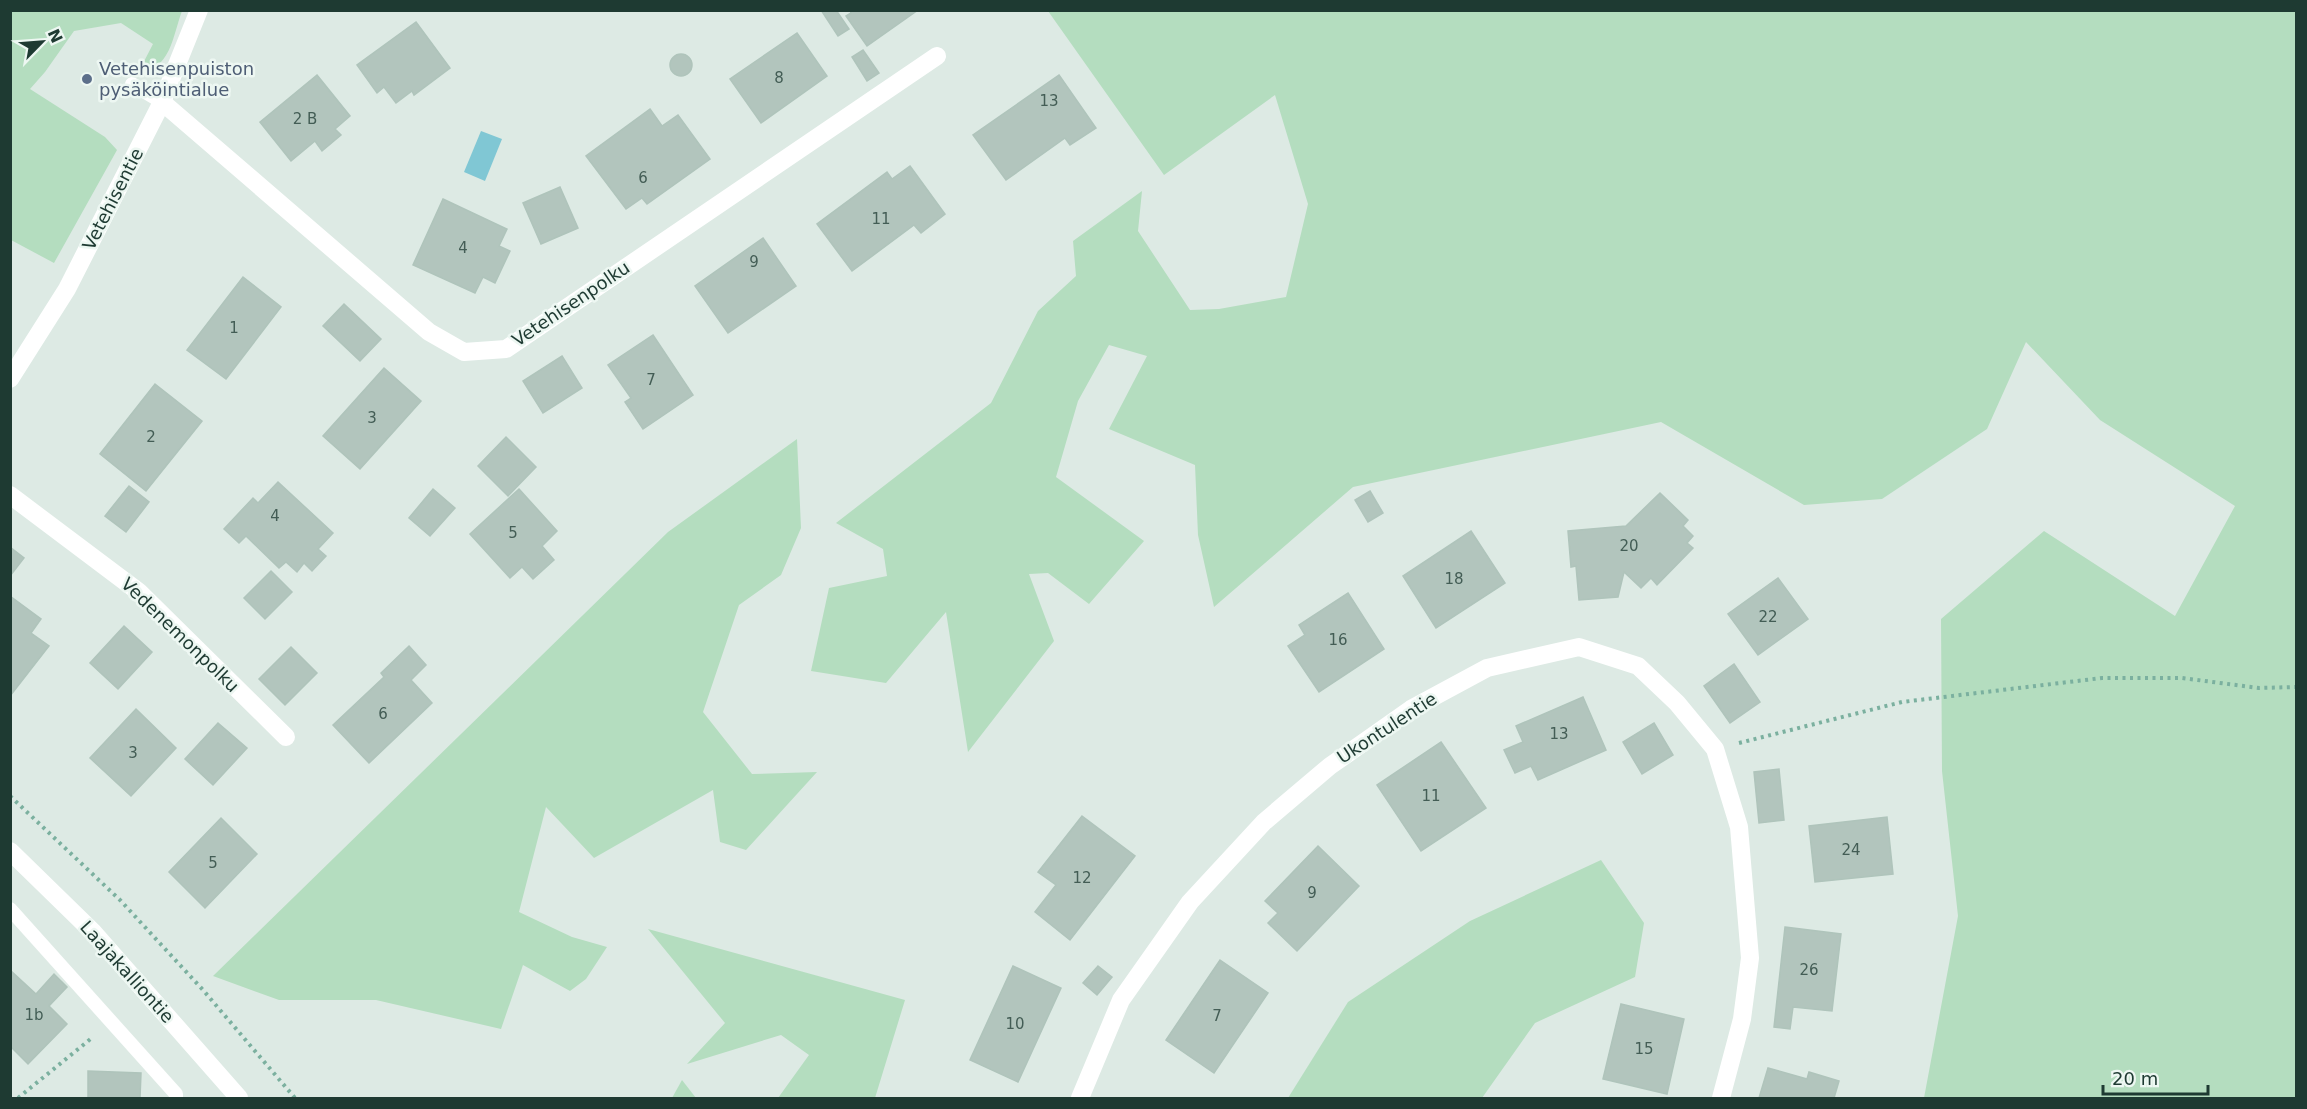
<svg xmlns="http://www.w3.org/2000/svg" width="2307" height="1109" font-family="'DejaVu Sans',sans-serif">
  <style>
    .green { fill: #b4ddbf }
    .water { fill: #80c7d4 }
    .building { fill: #b2c5bd; stroke: #afc4bb; stroke-width: 1.5 }
    .lines { fill: none; stroke-linecap: round; stroke-linejoin: round }
    .path { stroke: #7bb09f; stroke-width: 4; stroke-dasharray: 3 4.5; stroke-linecap: butt }
    .lane { stroke: #fff; stroke-width: 14 }
    .street { stroke: #fff; stroke-width: 18 }
    .service-dot { fill: #5c6f8a; stroke: #edf7f2; stroke-width: 2 }
    .labels { text-anchor: middle; stroke-width: 5; stroke-linejoin: round; paint-order: stroke }
    .number-label { font-size: 15px; fill: #435d55 }
    .service-label { font-size: 18px; fill: #4e5e75; stroke: #edf7f2; text-anchor: start }
    .street-label { font-size: 18px; fill: #1e3a32; stroke: #edf7f2 }
  </style>
  <rect width="100%" height="100%" fill="#ddeae4"/>
  <g class="green">
    <path d="M10,11H182C172,38 171,69 138,73L153,44L121,23L74,31L45,72L30,89L105,137L117,150L54,263L11,240Z"/>
    <path d="M1048,11H2296V1098H1924L1958,916L1942,771L1941,619L2044,531L2175,616L2235,506L2100,420L2026,342L1987,429L1882,499L1804,505L1661,422L1353,487L1214,607L1198,535L1195,465L1109,429L1147,356L1109,345L1078,401L1056,477L1144,541L1089,604L1048,573L1029,574L1054,641L968,752L946,612L886,683L811,671L829,588L887,576L883,549L836,523L991,403L1038,311L1076,276L1073,241L1142,191L1138,231L1190,310L1219,309L1286,297L1308,204L1275,95L1164,175Z"/>
    <path d="M797,439L801,528L781,575L739,605L703,712L752,774L817,772L746,850L720,842L713,790L594,858L546,807L519,912L572,937L607,947L586,979L570,991L523,965L501,1029L376,1000H279L213,976L668,532Z"/>
    <path d="M1601,860L1644,923L1635,977L1535,1023L1482,1098H1288L1348,1002L1470,921Z"/>
    <path d="M648,929L905,1000L875,1098H778L809,1055L781,1035L687,1064L725,1023Z"/>
    <path d="M682,1080L696,1098H672Z"/>
  </g>
  <path class="water" d="M481,131L502,139L485,181L464,172Z"/>
  <g class="building">
    <path d="M821,10H836L849,29L838,36Z"/>
    <path d="M850,10H918L867,46L846,16L851,13Z"/>
    <path d="M416,22L450,68L414,95L412,91L396,103L384,87L377,93L357,65Z"/>
    <path d="M797,33L827,76L761,123L730,79Z"/>
    <path d="M863,50L879,73L867,81L852,57Z"/>
    <circle cx="681" cy="65" r="11"/>
    <path d="M317,75L350,116L335,129L341,135L322,151L315,141L291,161L260,122Z"/>
    <path d="M1059,75L1096,128L1070,145L1065,138L1006,180L973,135Z"/>
    <path d="M650,109L662,126L678,115L710,159L647,204L642,198L626,209L586,156Z"/>
    <path d="M910,166L945,214L921,233L914,225L852,271L817,224L887,172L892,179Z"/>
    <path d="M560,187L578,228L541,244L523,203Z"/>
    <path d="M443,199L507,229L499,246L510,251L495,283L483,277L475,293L413,265Z"/>
    <path d="M763,238L796,286L728,333L695,286Z"/>
    <path d="M243,277L281,307L226,379L187,350Z"/>
    <path d="M344,304L381,339L360,361L323,326Z"/>
    <path d="M653,335L693,395L643,429L625,402L631,398L608,365Z"/>
    <path d="M562,356L582,388L543,413L523,381Z"/>
    <path d="M384,368L421,401L360,469L323,436Z"/>
    <path d="M155,384L202,421L146,491L100,454Z"/>
    <path d="M506,437L536,467L508,496L478,466Z"/>
    <path d="M278,482L333,533L318,549L326,556L312,571L304,563L297,572L286,562L279,568L246,536L239,543L224,529L253,498L258,503Z"/>
    <path d="M129,486L149,502L126,532L105,516Z"/>
    <path d="M433,489L455,508L430,536L409,518Z"/>
    <path d="M519,489L557,531L542,546L554,560L533,579L522,567L510,578L470,534Z"/>
    <path d="M1370,491L1383,513L1368,522L1355,500Z"/>
    <path d="M1660,493L1688,520L1683,526L1693,536L1687,543L1693,548L1657,585L1651,578L1641,588L1624,572L1618,597L1579,600L1576,566L1571,567L1568,531L1626,526Z"/>
    <path d="M1471,531L1505,583L1436,628L1403,576Z"/>
    <path d="M10,547L24,558L10,576Z"/>
    <path d="M271,571L292,592L265,619L244,598Z"/>
    <path d="M1778,578L1808,619L1758,655L1728,614Z"/>
    <path d="M1348,593L1384,649L1319,692L1288,646L1305,635L1299,625Z"/>
    <path d="M10,596L41,619L31,633L49,646L10,696Z"/>
    <path d="M124,626L152,652L118,689L90,663Z"/>
    <path d="M409,646L426,665L411,680L432,703L369,763L333,725L384,677L381,673Z"/>
    <path d="M291,647L317,673L285,705L259,679Z"/>
    <path d="M1734,664L1760,702L1730,723L1704,686Z"/>
    <path d="M1583,697L1606,750L1538,780L1531,766L1515,773L1504,750L1523,742L1516,726Z"/>
    <path d="M136,709L176,748L131,796L90,758Z"/>
    <path d="M218,723L247,748L213,785L185,759Z"/>
    <path d="M1654,723L1673,755L1642,774L1623,742Z"/>
    <path d="M1441,742L1486,808L1421,851L1377,785Z"/>
    <path d="M1779,769L1784,820L1759,823L1754,772Z"/>
    <path d="M1082,816L1135,856L1070,940L1035,912L1056,885L1038,872Z"/>
    <path d="M1887,817L1893,874L1815,882L1809,826Z"/>
    <path d="M221,818L257,854L205,908L169,872Z"/>
    <path d="M1318,846L1359,886L1297,951L1268,923L1278,913L1265,901Z"/>
    <path d="M1785,927L1841,934L1832,1011L1793,1007L1790,1029L1774,1027Z"/>
    <path d="M1220,960L1268,993L1214,1073L1166,1040Z"/>
    <path d="M1013,966L1061,988L1018,1082L970,1060Z"/>
    <path d="M1098,966L1112,977L1097,995L1083,983Z"/>
    <path d="M10,970L36,994L54,974L67,987L49,1006L67,1024L28,1064L10,1046Z"/>
    <path d="M1621,1004L1684,1019L1667,1094L1603,1079Z"/>
    <path d="M1768,1068L1807,1079L1809,1072L1839,1081L1834,1098H1759Z"/>
    <path d="M88,1071L141,1073L140,1098H88Z"/>
  </g>
  <g class="lines">
    <g class="path">
      <path d="M1739,743L1902,702L2102,678H2182L2259,688L2296,687"/>
      <path d="M10,796L120,900L203,990L295,1098"/>
      <path d="M18,1098L93,1037"/>
    </g>
    <g class="lane">
      <path d="M132,84L162,102"/>
      <path d="M10,909L176,1094V1098"/>
    </g>
    <g class="street">
      <path d="M162,102L429,332L464,352L506,349L937,56"/>
      <path d="M10,379L67,289L162,102L199,10"/>
      <path d="M10,495L139,592L286,737"/>
      <path d="M10,851L93,932L239,1098"/>
      <path d="M1080,1098L1121,1000L1190,902L1264,822L1330,766L1411,709L1487,668L1579,647L1638,666L1677,703L1715,749L1739,827L1750,958L1742,1019L1721,1098"/>
    </g>
  </g>
  <circle class="service-dot" cx="87" cy="79" r="6"/>
  <g class="labels">
    <g class="number-label">
      <text x="779" y="83">8</text>
      <text x="1049" y="106">13</text>
      <text x="305" y="124">2 B</text>
      <text x="643" y="183">6</text>
      <text x="881" y="224">11</text>
      <text x="463" y="253">4</text>
      <text x="754" y="267">9</text>
      <text x="234" y="333">1</text>
      <text x="651" y="385">7</text>
      <text x="372" y="423">3</text>
      <text x="151" y="442">2</text>
      <text x="275" y="521">4</text>
      <text x="513" y="538">5</text>
      <text x="1629" y="551">20</text>
      <text x="1454" y="584">18</text>
      <text x="1768" y="622">22</text>
      <text x="1338" y="645">16</text>
      <text x="383" y="719">6</text>
      <text x="1559" y="739">13</text>
      <text x="133" y="758">3</text>
      <text x="1431" y="801">11</text>
      <text x="1851" y="855">24</text>
      <text x="213" y="868">5</text>
      <text x="1082" y="883">12</text>
      <text x="1312" y="898">9</text>
      <text x="1809" y="975">26</text>
      <text x="34" y="1020">1b</text>
      <text x="1217" y="1021">7</text>
      <text x="1015" y="1029">10</text>
      <text x="1644" y="1054">15</text>
    </g>
    <g class="service-label">
      <text x="99" y="75">Vetehisenpuiston<tspan x="99" dy="21">pysäköintialue</tspan></text>
    </g>
    <g class="street-label">
      <text transform="translate(113 199) rotate(-63)" y="6">Vetehisentie</text>
      <text transform="translate(571 304) rotate(-34)" y="6">Vetehisenpolku</text>
      <text transform="translate(180 635) rotate(44)" y="6">Vedenemonpolku</text>
      <text transform="translate(1387 728) rotate(-33)" y="6">Ukontulentie</text>
      <text transform="translate(127 972) rotate(48)" y="6">Laajakalliontie</text>
    </g>
  </g>
  <rect width="2307" height="1109" fill="none" stroke="#1e3a32" stroke-width="24"/>
  <g transform="translate(42 42) rotate(65)" stroke="#edf7f2" stroke-width="4.5" paint-order="stroke">
  <path d="M0-4.5L10 22L0 15L-10 22Z" fill="#1e3a32"/>
  <text y="-9" font-size="16" font-weight="bold" text-anchor="middle" fill="#1e3a32">N</text>
  </g>
  <path d="M2103 1085v9h105v-9" fill="none" stroke="#1e3a32" stroke-width="3"/>
  <text x="2112" y="1085" font-size="18" fill="#1e3a32" stroke="#edf7f2" stroke-width="4.5" paint-order="stroke">20 m</text>
</svg>
